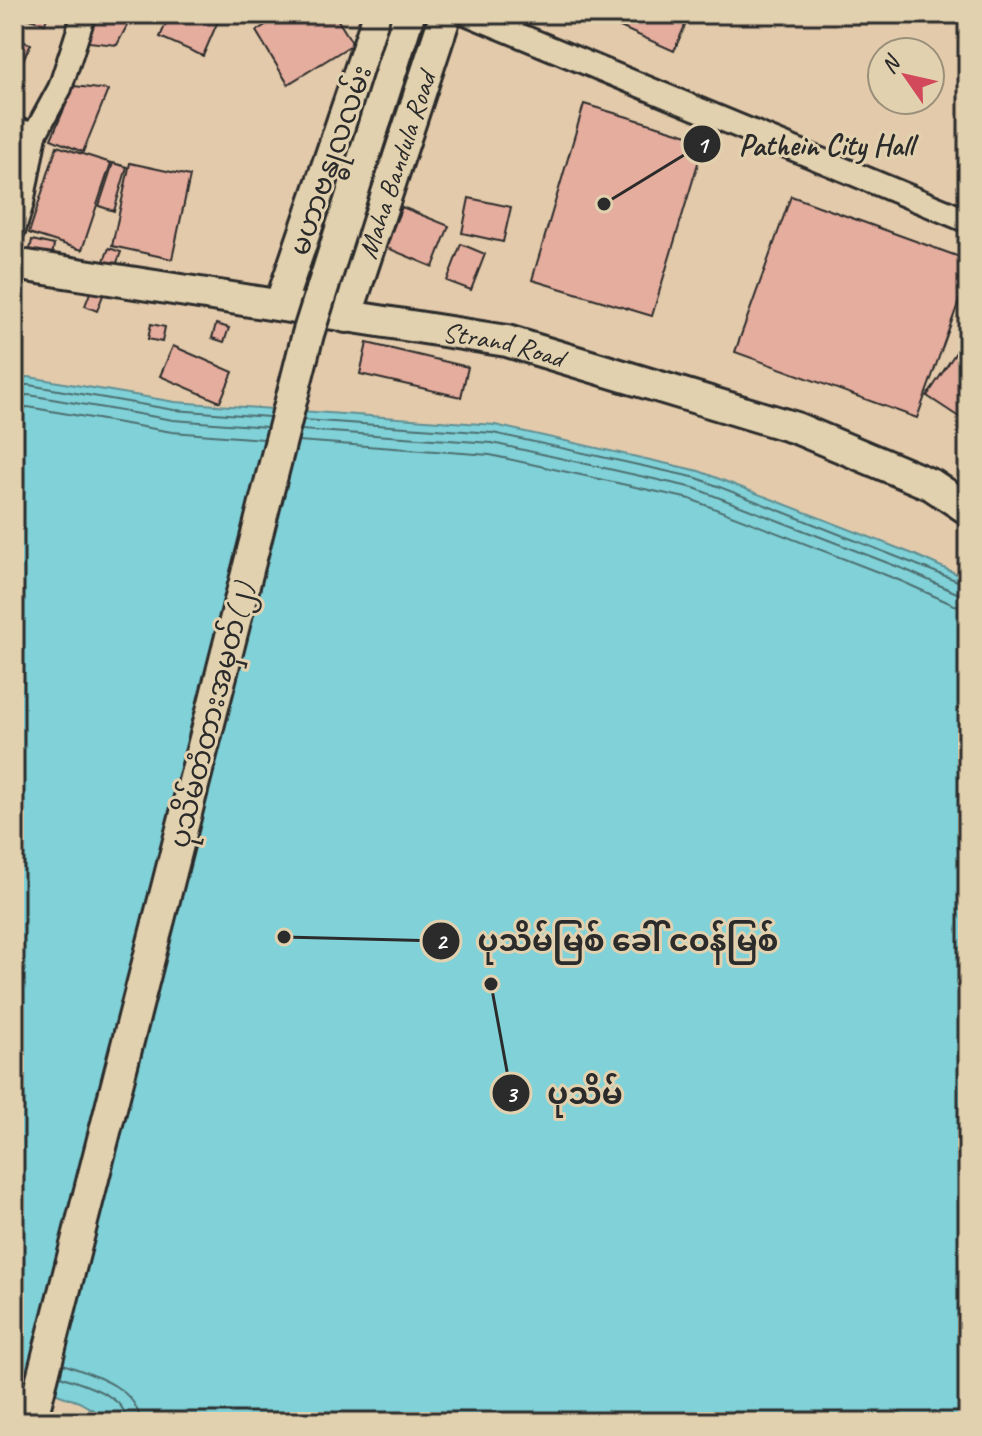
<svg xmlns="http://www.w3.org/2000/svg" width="982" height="1436" font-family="Caveat,'Noto Sans Myanmar',sans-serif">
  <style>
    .water { fill: #80d2d8; stroke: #5e8f93; stroke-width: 2 }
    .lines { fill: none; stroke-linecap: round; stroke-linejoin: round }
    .shore { stroke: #4d6e70; stroke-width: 2 }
    .building { fill: #e5ad9d; stroke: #2b2b2b; stroke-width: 2 }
    .street-casing { stroke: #2b2b2b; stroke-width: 28 }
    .secondary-casing { stroke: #2b2b2b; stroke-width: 36 }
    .street { stroke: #e2d1ae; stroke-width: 22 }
    .secondary { stroke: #e2d1ae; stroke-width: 30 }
    .secondary-bridge-casing { stroke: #2b2b2b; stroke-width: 36; stroke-linecap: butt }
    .secondary-bridge { stroke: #e2d1ae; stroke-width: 30 }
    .labels { text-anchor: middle; stroke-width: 6; stroke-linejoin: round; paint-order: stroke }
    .street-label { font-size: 28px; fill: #2b2b2b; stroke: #e2d1ae }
    .leader { fill: none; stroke: #2b2b2b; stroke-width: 3 }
    .callout-dot { fill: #2b2b2b; stroke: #e2d1ae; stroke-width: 3 }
    .mark-label { font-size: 24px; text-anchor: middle; font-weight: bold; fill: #fff }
    .callout-label { font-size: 30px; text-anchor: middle; font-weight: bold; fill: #2b2b2b; stroke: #e2d1ae; stroke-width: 6; stroke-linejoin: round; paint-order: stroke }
  </style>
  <rect width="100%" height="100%" fill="#e3caab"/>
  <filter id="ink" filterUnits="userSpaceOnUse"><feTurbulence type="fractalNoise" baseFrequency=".0125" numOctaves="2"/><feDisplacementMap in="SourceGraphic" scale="16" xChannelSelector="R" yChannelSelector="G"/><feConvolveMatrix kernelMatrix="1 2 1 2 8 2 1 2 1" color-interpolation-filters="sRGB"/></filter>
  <g filter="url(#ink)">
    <path class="water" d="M29,377L175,402L495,425L699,471L913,554L968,579V1422H115L79,1402L46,1390L14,1396V378Z"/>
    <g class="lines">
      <g class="shore">
        <path d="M14,385H29L174,410L269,417"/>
        <path d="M14,396L29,395L173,420L267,427"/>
        <path d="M14,408L28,407L172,432L264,439"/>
        <path d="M304,420L493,433L697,478L968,585"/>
        <path d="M301,430L492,443L694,488L906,570L959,594L968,595"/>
        <path d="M298,441L490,455L690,499L901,581L954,605L968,607"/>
        <path d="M63,1364C91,1374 138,1387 140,1422"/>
        <path d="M60,1376C82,1384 126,1395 127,1422"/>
      </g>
    </g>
    <g class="building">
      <path d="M14,14H48L45,24Z"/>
      <path d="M96,14H133L117,45L88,42Z"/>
      <path d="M170,14H221L203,56L160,37Z"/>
      <path d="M283,14H334L353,44L288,84L256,31Z"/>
      <path d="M614,14H690L674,51L611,23Z"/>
      <path d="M14,39L31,44L14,78Z"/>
      <path d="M74,86L108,90L83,152L51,139Z"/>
      <path d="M584,104L705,140L652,316L532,280Z"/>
      <path d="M57,146L111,163L82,250L29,233Z"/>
      <path d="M113,163L127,167L114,211L99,206Z"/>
      <path d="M130,163L190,176L172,259L112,246Z"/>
      <path d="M791,196L968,260V276L917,418L735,352Z"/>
      <path d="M469,198L511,207L503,242L462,233Z"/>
      <path d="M402,207L449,226L433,267L385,247Z"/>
      <path d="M32,240L54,245L52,256L30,250Z"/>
      <path d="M461,244L485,254L471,290L447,281Z"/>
      <path d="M109,248L121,252L116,265L104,261Z"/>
      <path d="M91,290L103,295L97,311L85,306Z"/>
      <path d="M151,324L165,327L162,342L148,339Z"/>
      <path d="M216,324L229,328L224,342L212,338Z"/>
      <path d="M968,334V423L927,396Z"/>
      <path d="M367,343L468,367L461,397L360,374Z"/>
      <path d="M173,346L233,372L220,402L160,376Z"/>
    </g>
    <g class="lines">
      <defs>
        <g id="street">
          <path d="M468,14L968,221"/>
          <path d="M14,130L35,134"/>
          <path d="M14,229L22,203L35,134L60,88L84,14"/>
        </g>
        <g id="secondary">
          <path id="s1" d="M14,264L507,341L796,428L932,485L968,509"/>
          <path d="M280,305L379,14"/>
          <path id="s2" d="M346,317L446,14"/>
        </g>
      </defs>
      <use href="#street" class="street-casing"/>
      <use href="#secondary" class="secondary-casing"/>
      <use href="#street" class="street"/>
      <use href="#secondary" class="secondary"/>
      <defs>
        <path id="secondary-bridge" d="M31,1422L308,334L409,14"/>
      </defs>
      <use href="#secondary-bridge" class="secondary-bridge-casing"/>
      <use href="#secondary-bridge" class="secondary-bridge"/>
    </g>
  </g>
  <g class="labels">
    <g class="street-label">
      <text transform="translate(330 160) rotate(-71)" y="10">မဟာဗန္ဓုလလမ်း</text>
      <text dy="10" stroke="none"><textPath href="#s2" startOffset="160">Maha Bandula Road</textPath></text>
      <text dy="10" stroke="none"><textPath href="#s1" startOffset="496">Strand Road</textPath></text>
      <text transform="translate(211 715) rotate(-76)" y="10">ပုသိမ်တံတားအမှတ်(၂)</text>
    </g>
  </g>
  <path class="leader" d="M604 204L702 144M284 937L441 941M491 984L511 1093"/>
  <g class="callout-dot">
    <circle cx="604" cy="204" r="8"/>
    <circle cx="284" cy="937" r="8"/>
    <circle cx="491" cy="984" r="8"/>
    <circle cx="702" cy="144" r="20"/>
    <circle cx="441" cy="941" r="20"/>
    <circle cx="511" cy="1093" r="20"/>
  </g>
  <g class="mark-label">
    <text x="702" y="153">1</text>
    <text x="441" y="949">2</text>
    <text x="511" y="1102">3</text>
  </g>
  <g class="callout-label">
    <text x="826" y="155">Pathein City Hall</text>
    <text x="628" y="951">ပုသိမ်မြစ် ခေါ် ငဝန်မြစ်</text>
    <text x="585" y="1104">ပုသိမ်</text>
  </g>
  <rect width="982" height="1436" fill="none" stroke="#e2d1ae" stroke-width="48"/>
  <rect x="24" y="24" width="934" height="1388" fill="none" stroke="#2b2b2b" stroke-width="3" filter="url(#ink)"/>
  <g transform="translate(906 76) rotate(304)"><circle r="38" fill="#e2d1ae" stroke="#998f7a" stroke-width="2"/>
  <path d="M0-6L14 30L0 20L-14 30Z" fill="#d1495b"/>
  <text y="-12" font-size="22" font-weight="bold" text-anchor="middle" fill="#2b2b2b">N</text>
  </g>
</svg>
